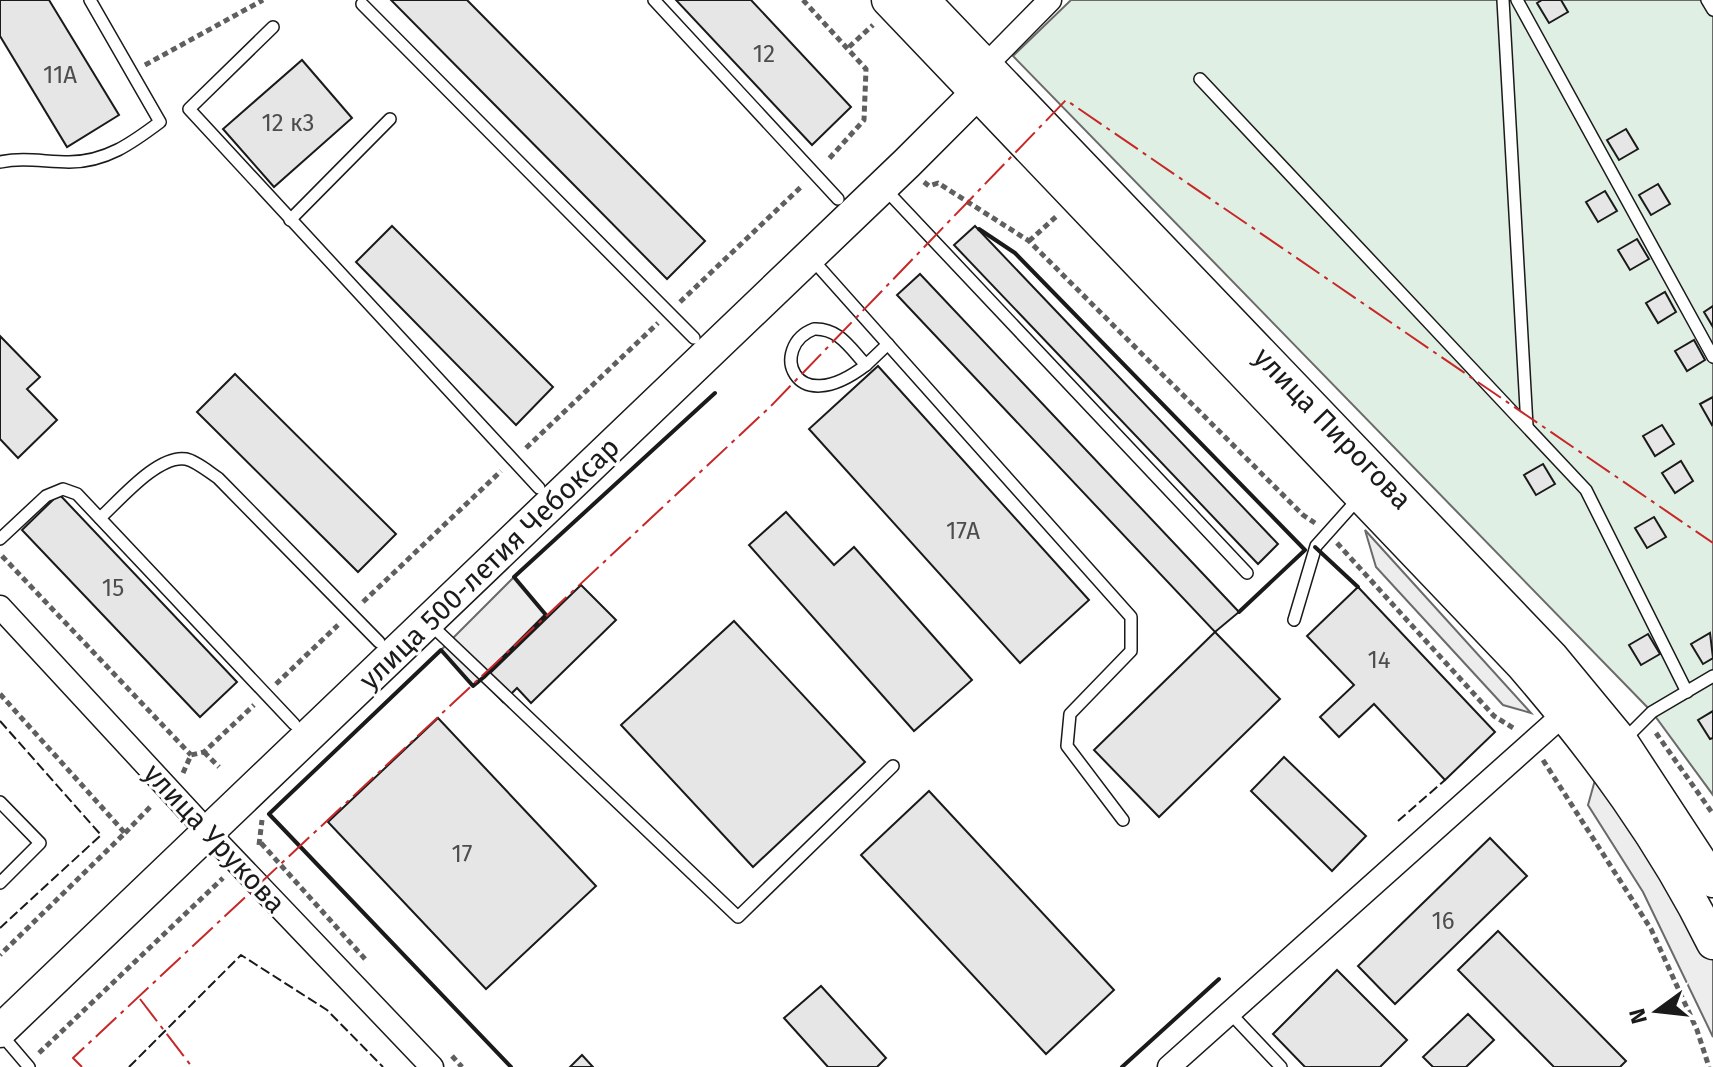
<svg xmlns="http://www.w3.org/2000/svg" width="1713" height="1067" font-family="'Fira Sans',sans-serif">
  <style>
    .green { fill: #e0efe3; stroke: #6a6a6a; stroke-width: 2 }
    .parking { fill: #ededed; stroke: #6a6a6a; stroke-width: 2 }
    .building { fill: #e6e6e6; stroke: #1a1a1a; stroke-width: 2 }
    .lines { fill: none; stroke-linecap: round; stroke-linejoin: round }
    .lane-casing { stroke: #1a1a1a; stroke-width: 14 }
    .street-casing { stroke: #1a1a1a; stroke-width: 25 }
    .secondary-casing { stroke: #1a1a1a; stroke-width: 35 }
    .path { stroke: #5f5f5f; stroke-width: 5; stroke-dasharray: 6 4; stroke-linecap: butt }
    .lane { stroke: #fff; stroke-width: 11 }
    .street { stroke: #fff; stroke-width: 22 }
    .secondary { stroke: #fff; stroke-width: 32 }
    .fence { stroke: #1a1a1a; stroke-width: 2; stroke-dasharray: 10 4; stroke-linecap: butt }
    .wall { stroke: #1a1a1a; stroke-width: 4 }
    .power { stroke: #c62828; stroke-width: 2; stroke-dasharray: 28 6 4 6; stroke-linecap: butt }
    .labels { text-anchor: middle; stroke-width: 6; stroke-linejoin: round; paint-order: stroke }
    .number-label { font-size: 24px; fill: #4d4d4d }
    .street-label { font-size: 28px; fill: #1a1a1a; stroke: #fff }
  </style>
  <rect width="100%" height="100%" fill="#fff"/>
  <path class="green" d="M1071,0H1713V795L1652,712L1013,56Z"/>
  <g class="parking">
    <path d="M1365,530L1531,713L1503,705L1376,567Z"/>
    <path d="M514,577L546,615L473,686L441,650Z"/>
    <path d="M1595,780L1713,943V1037L1643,892L1588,805Z"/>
  </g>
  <g class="building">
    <path d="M0,0H49L119,115L67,147L0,36Z"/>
    <path d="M391,0H467L705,241L667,279Z"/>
    <path d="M676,0H751L851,107L812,145Z"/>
    <path d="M1542,0H1561L1568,12L1549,23L1537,3Z"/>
    <path d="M302,60L352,118L274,187L223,129Z"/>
    <path d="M1626,129L1638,149L1619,160L1607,140Z"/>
    <path d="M1658,184L1670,204L1651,215L1639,195Z"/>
    <path d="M1605,191L1617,211L1598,222L1586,202Z"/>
    <path d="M392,226L553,387L516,425L356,262Z"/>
    <path d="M975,226L1278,544L1258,564L954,245Z"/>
    <path d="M1637,239L1649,259L1630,270L1618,250Z"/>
    <path d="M920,274L1239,612L1215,632L897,295Z"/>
    <path d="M1665,292L1676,312L1658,323L1646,303Z"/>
    <path d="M1713,306V327L1704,312Z"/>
    <path d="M0,336L40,377L27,389L57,420L18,458L0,439Z"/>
    <path d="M1694,340L1705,360L1687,371L1675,351Z"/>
    <path d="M878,366L1089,600L1020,663L809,429Z"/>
    <path d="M235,374L396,534L358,572L197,412Z"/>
    <path d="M1713,397V424L1712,425L1700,404Z"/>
    <path d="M1662,425L1674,444L1655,456L1643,436Z"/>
    <path d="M1681,461L1693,481L1675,493L1662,473Z"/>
    <path d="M1543,464L1555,484L1536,495L1524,475Z"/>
    <path d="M59,494L237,682L200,717L22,530Z"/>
    <path d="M786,512L834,565L854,547L972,680L914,731L749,545Z"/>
    <path d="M1654,517L1666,537L1647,548L1635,528Z"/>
    <path d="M581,585L616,620L531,703L517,688L503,702L483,680Z"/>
    <path d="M1358,587L1495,732L1445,780L1374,704L1339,737L1320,717L1354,685L1307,636Z"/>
    <path d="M734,621L865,762L753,867L621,725Z"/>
    <path d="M1215,632L1280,699L1159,817L1094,750Z"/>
    <path d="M1710,633L1713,658L1703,664L1691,644Z"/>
    <path d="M1648,634L1660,654L1641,665L1629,645Z"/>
    <path d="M1713,711V738L1710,739L1698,720Z"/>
    <path d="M438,718L596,886L486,989L328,822Z"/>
    <path d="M1284,757L1366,836L1332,871L1251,791Z"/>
    <path d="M929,791L1114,990L1046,1054L861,855Z"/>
    <path d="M1490,838L1527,876L1395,1004L1358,966Z"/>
    <path d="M1498,931L1626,1061L1620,1067H1554L1458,970Z"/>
    <path d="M1337,970L1407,1040L1380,1067H1305L1273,1034Z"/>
    <path d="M821,986L886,1058L877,1067H828L784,1018Z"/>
    <path d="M1468,1014L1494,1040L1466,1067H1433L1423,1057Z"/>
    <path d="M582,1055L593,1067H570Z"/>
  </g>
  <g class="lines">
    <defs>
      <g id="lane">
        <path d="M654,0L838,199"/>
        <path d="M1503,0L1527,426"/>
        <path d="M1517,0L1713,357"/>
        <path d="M1707,0L1713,10"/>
        <path d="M362,4L694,338"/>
        <path d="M273,27L189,109L539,488"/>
        <path d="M1200,79L1586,490L1687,692"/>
        <path d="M0,162C24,157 45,162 69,162C106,162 132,143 160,122L90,0"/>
        <path d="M885,189L1247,573"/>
        <path d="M290,220L390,119"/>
        <path d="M811,258L1131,617V651L1070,714L1067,746L1123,820"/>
        <path d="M814,329C839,328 850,348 866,365C792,422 769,346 814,329Z"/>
        <path d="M866,365L888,344"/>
        <path d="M100,518C119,501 158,454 186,459C196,461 209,472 218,478L379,642"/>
        <path d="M0,539L46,496L63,489L77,494L294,724"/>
        <path d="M1294,620L1316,546L1358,499"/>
        <path d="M428,622L738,917L893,766"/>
        <path d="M1625,739L1652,712L1713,676"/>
        <path d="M0,802L40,843L0,883"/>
        <path d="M1230,1013L1281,1067"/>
        <path d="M0,1033L29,1067"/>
      </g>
      <g id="street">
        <path d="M986,65L1050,0"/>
        <path d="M0,607L196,819"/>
        <path d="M208,832L432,1067"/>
        <path d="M1169,1067L1564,714"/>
      </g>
      <g id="secondary">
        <path d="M888,0L1523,666C1597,752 1663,841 1713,943"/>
        <path d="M923,0L1551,656L1622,742L1713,881"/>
        <path d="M0,1031L907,163L977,93L986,65"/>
      </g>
    </defs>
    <use href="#lane" class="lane-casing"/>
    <use href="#street" class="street-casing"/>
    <use href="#secondary" class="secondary-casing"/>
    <g class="path">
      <path d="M803,0L866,69L864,120L827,161"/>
      <path d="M849,47L873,25"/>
      <path d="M145,65L263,0"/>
      <path d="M924,182L929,186L938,183L1029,241L1303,515L1315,523"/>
      <path d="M1029,241L1058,215"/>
      <path d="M680,302L803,185"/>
      <path d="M526,448L658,323"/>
      <path d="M1337,543L1494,716L1515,729"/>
      <path d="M2,556L191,755"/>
      <path d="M363,602L501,471"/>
      <path d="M276,684L338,625"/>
      <path d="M0,694L125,833L0,955"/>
      <path d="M1656,733L1713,814"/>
      <path d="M204,752L219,767"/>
      <path d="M1543,760L1651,929L1697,1030L1709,1067"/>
      <path d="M183,773L191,755L204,752L254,705"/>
      <path d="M125,833L152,805"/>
      <path d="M261,843L365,959"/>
      <path d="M259,845L262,820"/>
      <path d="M39,1053L223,878"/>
      <path d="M452,1056L462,1067"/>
    </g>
    <use href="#lane" class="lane"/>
    <use href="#street" class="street"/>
    <use href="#secondary" class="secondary"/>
    <g class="fence">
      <path d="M0,721L101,835L0,928"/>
      <path d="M1398,821L1445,780"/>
      <path d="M129,1067L241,955L327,1010L383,1067"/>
    </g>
    <g class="wall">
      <path d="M979,229L1015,253L1305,550L1239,612"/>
      <path d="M1315,547L1358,587"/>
      <path d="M511,1067L269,814L441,650L473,686L484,677L546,615L514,577L715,393"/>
      <path d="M1122,1067L1219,979"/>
    </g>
    <g class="power">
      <path d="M140,999L192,1067"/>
      <path d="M82,1067L73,1058L771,406L1066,100L1713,543"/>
    </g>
  </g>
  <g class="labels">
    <g class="number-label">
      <text x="764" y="62">12</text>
      <text x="60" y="83">11А</text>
      <text x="288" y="131">12 к3</text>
      <text x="963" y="539">17А</text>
      <text x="113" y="596">15</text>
      <text x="1379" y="668">14</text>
      <text x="462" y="862">17</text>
      <text x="1443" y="929">16</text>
    </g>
    <g class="street-label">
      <text transform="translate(1333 428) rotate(46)" y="10">улица Пирогова</text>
      <text transform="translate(489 563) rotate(-44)" y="10">улица 500-летия Чебоксар</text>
      <text transform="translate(215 838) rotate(47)" y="10">улица Урукова</text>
    </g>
  </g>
  <g transform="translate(1657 1011) rotate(255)" stroke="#ffffff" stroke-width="6" paint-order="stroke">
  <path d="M0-6L14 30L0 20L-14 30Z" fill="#1a1a1a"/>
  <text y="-12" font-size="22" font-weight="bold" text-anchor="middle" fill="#1a1a1a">N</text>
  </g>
</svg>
